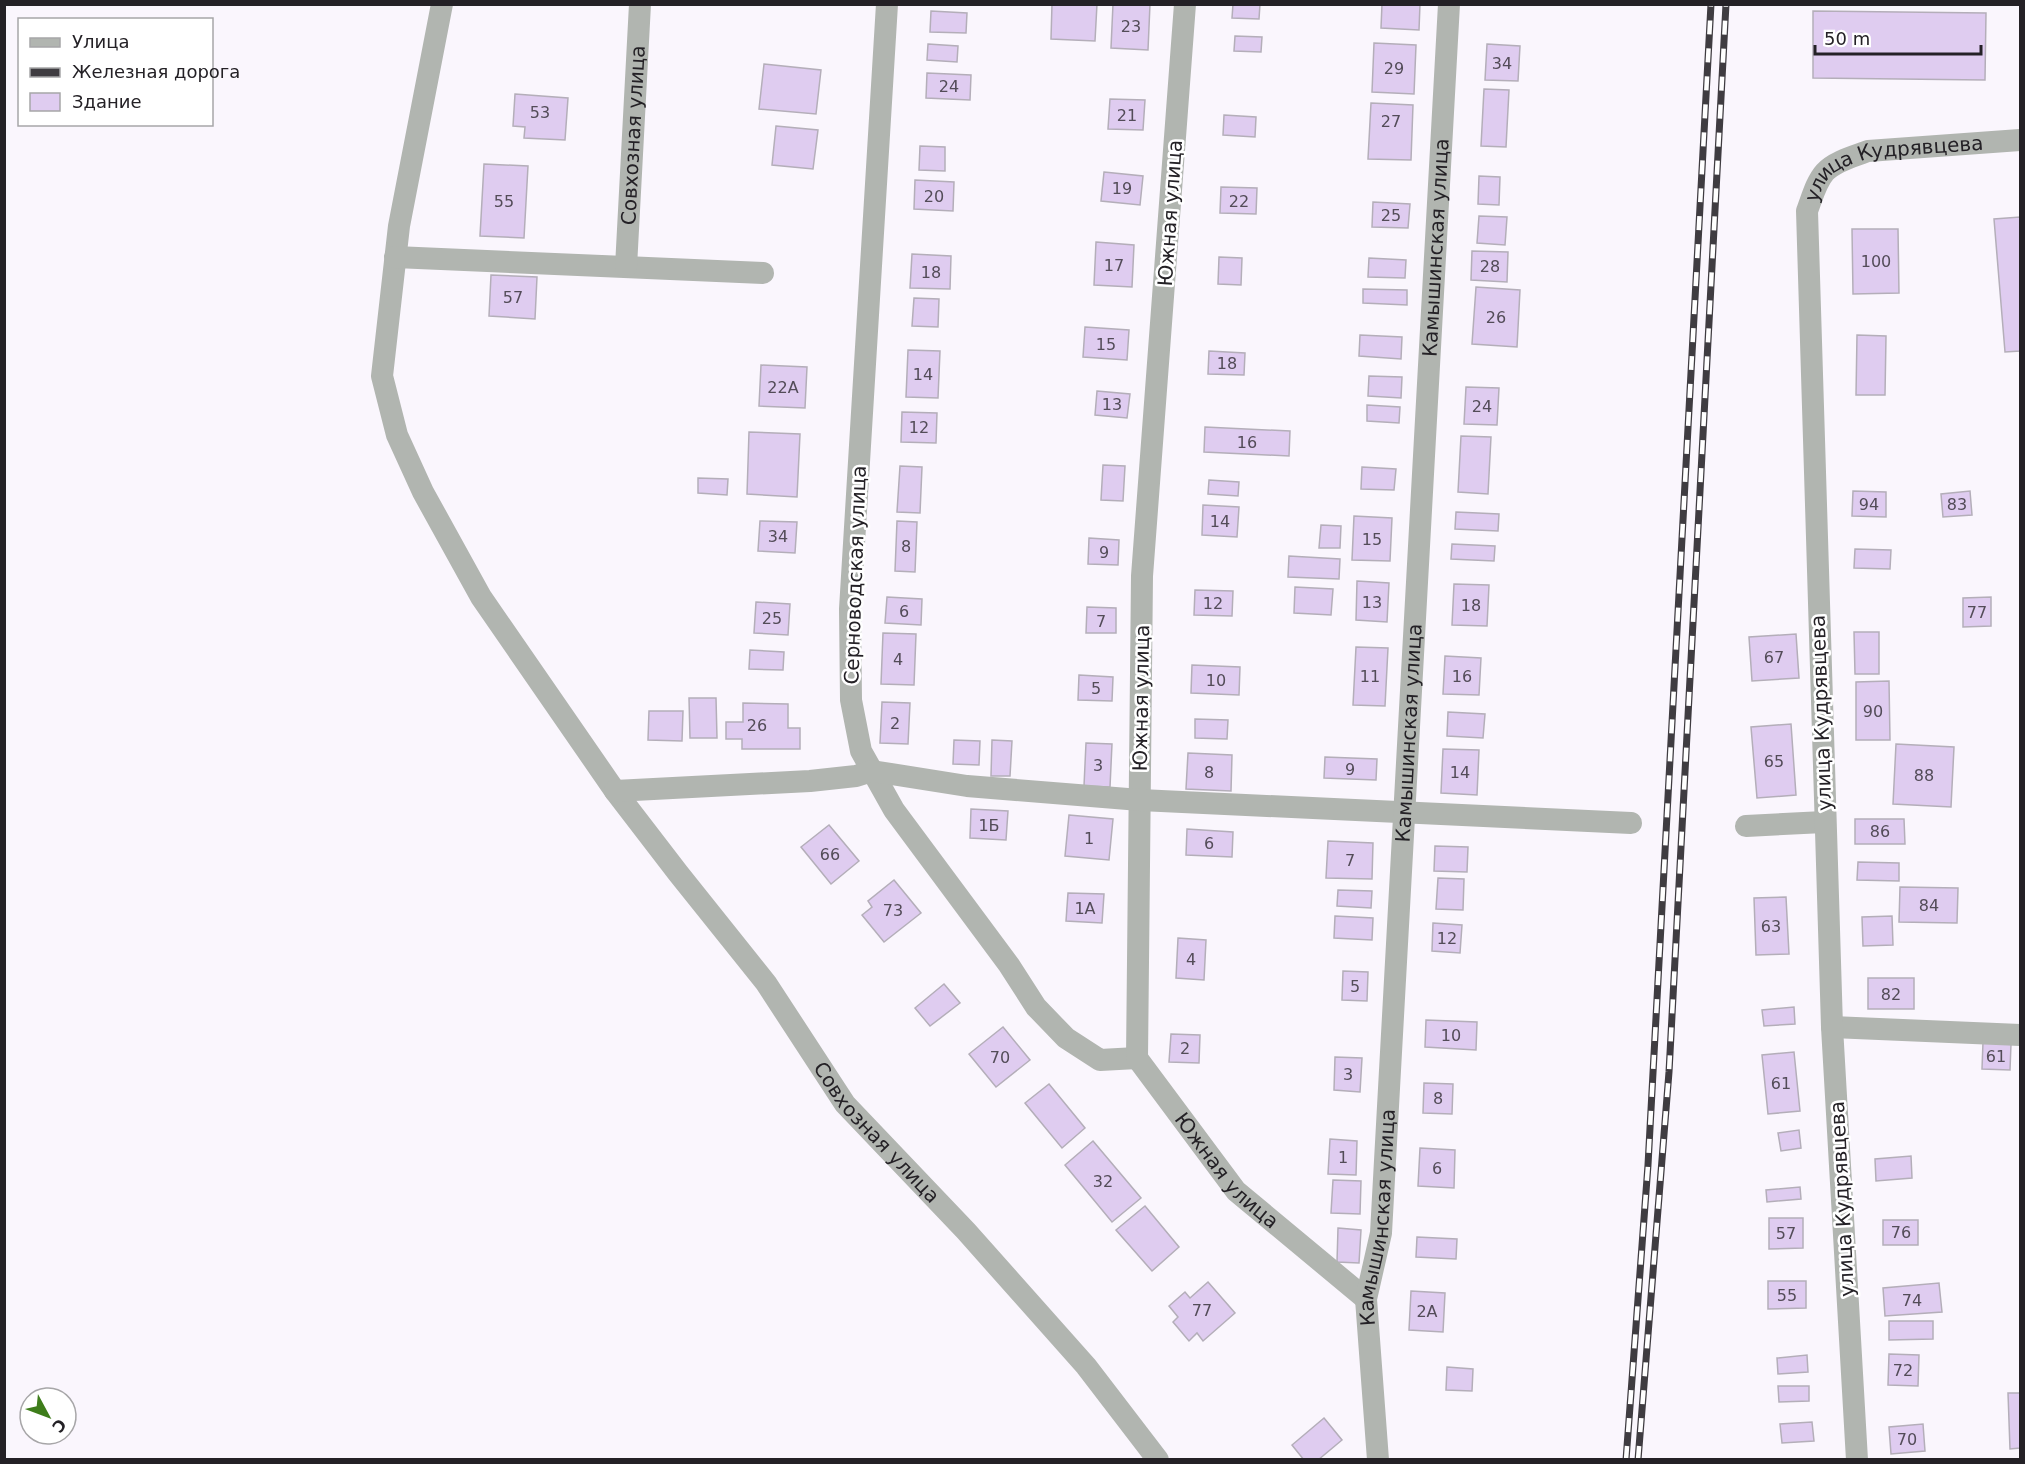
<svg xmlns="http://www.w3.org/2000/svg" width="2025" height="1464" font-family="'DejaVu Sans',sans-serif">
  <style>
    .building { fill: #dfccf0; stroke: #b4aeb9; stroke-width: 1.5 }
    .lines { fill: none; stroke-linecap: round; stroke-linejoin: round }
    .minor { stroke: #b1b5b0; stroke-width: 22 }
    .rail-casing { stroke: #3f3c41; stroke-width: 7 }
    .rail { stroke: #fff; stroke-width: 4.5; stroke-dasharray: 14; stroke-linecap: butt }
    .labels { text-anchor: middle; stroke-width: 5; stroke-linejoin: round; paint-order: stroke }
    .number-label { font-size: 16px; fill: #534c58 }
    .street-label { font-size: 20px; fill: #242126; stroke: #fff }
  </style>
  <rect width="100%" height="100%" fill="#faf6fd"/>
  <g class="building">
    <path d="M1052,4H1097L1095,41L1051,39Z"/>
    <path d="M1113,4H1150L1148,50L1111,48Z"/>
    <path d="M1233,4H1260L1259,19L1232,18Z"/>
    <path d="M1382,4H1420L1419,30L1381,28Z"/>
    <path d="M931,11L967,13L966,33L930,32Z"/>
    <path d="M1813,11L1986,13L1985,80L1813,78Z"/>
    <path d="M1235,36L1262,37L1261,52L1234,51Z"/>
    <path d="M1374,43L1416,45L1414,94L1372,92Z"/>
    <path d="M928,44L958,46L957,62L927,60Z"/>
    <path d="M1487,44L1520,46L1518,81L1485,80Z"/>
    <path d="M764,64L821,70L816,114L759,109Z"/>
    <path d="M927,73L971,75L970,100L926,98Z"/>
    <path d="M1484,89L1509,90L1506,147L1481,146Z"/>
    <path d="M515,94L568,98L565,140L524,138L525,127L513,126Z"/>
    <path d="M1110,99L1145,100L1143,130L1108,129Z"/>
    <path d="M1371,103L1413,105L1411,160L1368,159Z"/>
    <path d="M1224,115L1256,117L1255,137L1223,135Z"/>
    <path d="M776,126L818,130L813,169L772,165Z"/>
    <path d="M920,146L945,147V171L919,170Z"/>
    <path d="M484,164L528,166L524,238L480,236Z"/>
    <path d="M1104,172L1143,176L1140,205L1101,201Z"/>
    <path d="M1479,176L1500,177L1499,205L1478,204Z"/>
    <path d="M915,180L954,182L953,211L914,209Z"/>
    <path d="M1221,187L1257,188L1256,214L1220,213Z"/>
    <path d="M1373,202L1410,204L1408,228L1372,227Z"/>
    <path d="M1479,216L1507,217L1505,245L1477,243Z"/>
    <path d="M2020,217V351L2005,352L1994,219Z"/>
    <path d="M1852,229H1898L1899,293L1853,294Z"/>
    <path d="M1096,242L1134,245L1132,287L1094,285Z"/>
    <path d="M1472,251L1508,252L1507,282L1471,280Z"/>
    <path d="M912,254L951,256L950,289L910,288Z"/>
    <path d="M1219,257L1242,258L1241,285L1218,284Z"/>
    <path d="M1369,258L1406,260L1405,278L1368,277Z"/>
    <path d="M491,275L537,277L535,319L489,316Z"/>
    <path d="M1476,287L1520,290L1517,347L1472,344Z"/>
    <path d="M1363,289L1407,290V305L1363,303Z"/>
    <path d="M914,298L939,299L938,327L912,326Z"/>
    <path d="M1085,327L1129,330L1127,360L1083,357Z"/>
    <path d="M1360,335L1402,337L1401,359L1359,356Z"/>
    <path d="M1857,335L1886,336L1885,395H1856Z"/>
    <path d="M908,350L940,351L938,398L906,397Z"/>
    <path d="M1209,351L1245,353L1244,375L1208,374Z"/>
    <path d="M761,365L807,367L805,408L759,406Z"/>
    <path d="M1369,376L1402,377L1401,398L1368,396Z"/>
    <path d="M1466,387L1499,388L1497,425L1464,424Z"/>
    <path d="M1097,391L1130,394L1127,418L1095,415Z"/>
    <path d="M1367,405L1400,407L1399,423L1367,421Z"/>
    <path d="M902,412L937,413L936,443L901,442Z"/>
    <path d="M1205,427L1290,431L1289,456L1204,452Z"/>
    <path d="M749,432L800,434L797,497L747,494Z"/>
    <path d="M1461,436L1491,437L1488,494L1458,492Z"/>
    <path d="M1103,465L1125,466L1123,501L1101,500Z"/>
    <path d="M900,466L922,467L920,513L897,512Z"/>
    <path d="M1362,467L1396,469L1394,490L1361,489Z"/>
    <path d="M698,478L728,479L727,495L698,493Z"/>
    <path d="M1209,480L1239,482L1238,496L1208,494Z"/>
    <path d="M1853,491L1886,492V517L1852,516Z"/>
    <path d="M1970,491L1972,515L1943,517L1941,494Z"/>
    <path d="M1203,505L1239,507L1237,537L1202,535Z"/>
    <path d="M1456,512L1499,514L1498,531L1455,529Z"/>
    <path d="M1354,516L1392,518L1390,561L1352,560Z"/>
    <path d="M760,521L797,522L795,553L758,551Z"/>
    <path d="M897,521L917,522L915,572L895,571Z"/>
    <path d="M1321,525L1341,526L1340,548H1319Z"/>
    <path d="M1089,538L1119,540L1118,565L1088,564Z"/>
    <path d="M1452,544L1495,546L1494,561L1451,559Z"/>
    <path d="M1855,549L1891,550L1890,569L1854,568Z"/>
    <path d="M1289,556L1340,559L1339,579L1288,577Z"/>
    <path d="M1357,581L1389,583L1387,622L1356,620Z"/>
    <path d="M1454,584L1489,585L1487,626L1452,625Z"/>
    <path d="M1295,587L1333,589L1331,615L1294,613Z"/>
    <path d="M1195,590L1233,591L1232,616L1194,615Z"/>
    <path d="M887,597L922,599L921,625L885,623Z"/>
    <path d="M1991,597V626L1963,627V598Z"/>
    <path d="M756,602L790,604L788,635L754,633Z"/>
    <path d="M1087,607L1116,608V633H1086Z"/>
    <path d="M1854,632H1879V674H1855Z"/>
    <path d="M883,633L916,634L914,685L881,684Z"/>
    <path d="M1796,634L1799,678L1752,681L1749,637Z"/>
    <path d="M1356,647L1388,648L1385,706L1353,705Z"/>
    <path d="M750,650L784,652L783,670L749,669Z"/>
    <path d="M1445,656L1481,658L1479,695L1443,694Z"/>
    <path d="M1192,665L1240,667L1239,695L1191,693Z"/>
    <path d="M1079,675L1113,677L1112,701L1078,700Z"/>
    <path d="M1889,681L1890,740H1856V682Z"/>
    <path d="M689,698H716L717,738H690Z"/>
    <path d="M882,702L910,703L908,744L880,743Z"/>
    <path d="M743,703L788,704V728H800V749H742V739H726V722H743Z"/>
    <path d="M649,711H683L682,741L648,740Z"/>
    <path d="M1448,712L1485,714L1483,738L1447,736Z"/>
    <path d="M1195,719L1228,720L1227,739L1195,738Z"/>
    <path d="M1791,724L1796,795L1757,798L1751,727Z"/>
    <path d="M954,740L980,741L979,765L953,764Z"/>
    <path d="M992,740L1012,741L1010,776H991Z"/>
    <path d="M1086,743L1112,744L1110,787L1084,786Z"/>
    <path d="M1896,744L1954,747L1951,807L1893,804Z"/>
    <path d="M1443,749L1479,750L1477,795L1441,793Z"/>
    <path d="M1188,753L1232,755L1231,791L1186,789Z"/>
    <path d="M1325,757L1377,759L1376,780L1324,778Z"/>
    <path d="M971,809L1008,811L1006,840L970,838Z"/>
    <path d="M1069,815L1113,819L1109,860L1065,856Z"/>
    <path d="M1855,819H1904L1905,844H1855Z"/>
    <path d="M829,825L859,861L831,884L801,847Z"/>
    <path d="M1187,829L1233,832L1232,857L1186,855Z"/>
    <path d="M1328,841L1373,843L1372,879L1326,878Z"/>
    <path d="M1435,846L1468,847L1467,872L1434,871Z"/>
    <path d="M1858,862L1899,863V881L1857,880Z"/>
    <path d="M1438,878L1464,879L1463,910L1436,909Z"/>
    <path d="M894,880L921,913L884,942L862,915L872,907L868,901Z"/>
    <path d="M1900,887L1958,888L1957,923L1899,922Z"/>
    <path d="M1338,890L1372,891L1371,908L1337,906Z"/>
    <path d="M1068,893L1104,894L1102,923L1066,921Z"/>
    <path d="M1786,897L1789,954L1756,955L1754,898Z"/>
    <path d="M1335,916L1373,918L1372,940L1334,938Z"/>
    <path d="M1892,916L1893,945L1863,946L1862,917Z"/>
    <path d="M1433,923L1462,925L1460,953L1432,951Z"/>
    <path d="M1178,938L1206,940L1204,980L1176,978Z"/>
    <path d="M1343,971L1368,972L1367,1001L1342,1000Z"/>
    <rect x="1868" y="978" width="46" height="31"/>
    <path d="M944,984L960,1003L930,1026L915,1008Z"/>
    <path d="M1794,1007L1795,1024L1764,1026L1762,1010Z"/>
    <path d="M1426,1020L1477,1022L1476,1050L1425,1047Z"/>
    <path d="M1003,1027L1030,1060L996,1087L969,1054Z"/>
    <path d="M1171,1034L1200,1035L1199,1063L1169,1062Z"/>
    <path d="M1983,1042L2011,1044L2010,1070L1982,1069Z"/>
    <path d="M1794,1052L1800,1111L1768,1114L1762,1055Z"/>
    <path d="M1335,1057L1362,1058L1360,1092L1334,1090Z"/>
    <path d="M1424,1083L1453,1084L1452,1114L1423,1113Z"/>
    <path d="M1049,1084L1085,1128L1062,1148L1025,1103Z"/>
    <path d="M1799,1130L1801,1148L1781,1151L1778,1133Z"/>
    <path d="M1330,1139L1357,1141L1356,1175L1328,1174Z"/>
    <path d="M1093,1141L1141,1198L1112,1222L1065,1165Z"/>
    <path d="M1420,1148L1455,1150L1454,1188L1418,1186Z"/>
    <path d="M1911,1156L1912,1178L1876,1181L1875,1159Z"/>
    <path d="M1333,1180L1361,1181L1360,1214L1331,1213Z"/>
    <path d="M1800,1187L1801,1199L1767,1202L1766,1190Z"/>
    <path d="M1145,1206L1179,1247L1152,1271L1116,1230Z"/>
    <path d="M1769,1218H1803V1248L1769,1249Z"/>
    <rect x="1883" y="1220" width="35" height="25"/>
    <path d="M1338,1228L1361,1230L1359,1263L1337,1262Z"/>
    <path d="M1417,1237L1457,1239L1456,1259L1416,1257Z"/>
    <path d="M1768,1281H1806V1308L1768,1309Z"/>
    <path d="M1208,1282L1235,1313L1203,1341L1197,1333L1189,1341L1173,1322L1178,1317L1169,1306L1185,1292L1190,1298Z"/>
    <path d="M1939,1283L1942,1312L1885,1316L1883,1288Z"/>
    <path d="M1411,1291L1445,1293L1443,1332L1409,1330Z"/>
    <path d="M1889,1321H1933V1339L1889,1340Z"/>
    <path d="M1889,1354L1919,1355L1918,1386L1888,1385Z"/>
    <path d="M1807,1355L1808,1372L1778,1374L1777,1358Z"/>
    <path d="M1447,1367L1473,1369L1472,1391L1446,1390Z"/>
    <path d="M1778,1386H1809V1401L1779,1402Z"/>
    <path d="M2008,1393H2020V1448L2010,1449Z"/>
    <path d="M1324,1418L1342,1440L1318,1460H1304L1292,1445Z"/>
    <path d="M1812,1422L1814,1441L1782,1443L1780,1424Z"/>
    <path d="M1923,1424L1925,1451L1891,1454L1889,1427Z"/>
  </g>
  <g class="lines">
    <g class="minor">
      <path id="s1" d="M442,4L399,226L382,376L397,435L423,492L481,597L615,791L678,873L766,983L845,1104L966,1231L1086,1366L1158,1460"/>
      <path d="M887,4L850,609L851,700L861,751L894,810L1009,965L1036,1007L1066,1038L1100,1060L1137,1058"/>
      <path id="s2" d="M1185,4L1142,576L1137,1058L1236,1191L1366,1299"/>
      <path d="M395,257L763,273"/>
      <path id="s3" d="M626,267L640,4"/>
      <path d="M615,791L810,781L856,776L872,771L967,786L1140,800L1631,823"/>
      <path d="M1746,826L1824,822"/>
      <path d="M1832,1027L2020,1035"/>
      <path id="s4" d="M1378,1460L1366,1299L1381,1233L1449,4"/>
      <path id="s5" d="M1857,1460L1832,1027L1807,211C1812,198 1816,182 1825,172C1835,161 1855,156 1868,151L2020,140"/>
    </g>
    <defs>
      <g id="rail">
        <path d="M1626,1460L1648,1165L1711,4"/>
        <path d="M1638,1460L1669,1072L1726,4"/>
      </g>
    </defs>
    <use href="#rail" class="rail-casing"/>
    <use href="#rail" class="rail"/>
  </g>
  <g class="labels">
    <g class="number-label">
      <text x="1131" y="32">23</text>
      <text x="1502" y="69">34</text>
      <text x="1394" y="74">29</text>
      <text x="949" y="92">24</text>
      <text x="540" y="118">53</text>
      <text x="1127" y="121">21</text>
      <text x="1391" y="127">27</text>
      <text x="1122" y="194">19</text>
      <text x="934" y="202">20</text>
      <text x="504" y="207">55</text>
      <text x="1239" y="207">22</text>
      <text x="1391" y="221">25</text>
      <text x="1876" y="267">100</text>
      <text x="1114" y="271">17</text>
      <text x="1490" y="272">28</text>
      <text x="931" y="278">18</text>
      <text x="513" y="303">57</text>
      <text x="1496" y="323">26</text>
      <text x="1106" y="350">15</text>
      <text x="1227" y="369">18</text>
      <text x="923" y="380">14</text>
      <text x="783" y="393">22А</text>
      <text x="1112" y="410">13</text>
      <text x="1482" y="412">24</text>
      <text x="919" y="433">12</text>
      <text x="1247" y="448">16</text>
      <text x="1869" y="510">94</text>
      <text x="1957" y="510">83</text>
      <text x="1220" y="527">14</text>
      <text x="778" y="542">34</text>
      <text x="1372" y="545">15</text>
      <text x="906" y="552">8</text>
      <text x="1104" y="558">9</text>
      <text x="1372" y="608">13</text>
      <text x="1213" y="609">12</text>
      <text x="1471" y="611">18</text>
      <text x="904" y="617">6</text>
      <text x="1977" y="618">77</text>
      <text x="772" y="624">25</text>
      <text x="1101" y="627">7</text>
      <text x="1774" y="663">67</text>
      <text x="898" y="665">4</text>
      <text x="1370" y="682">11</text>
      <text x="1462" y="682">16</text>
      <text x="1216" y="686">10</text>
      <text x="1096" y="694">5</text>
      <text x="1873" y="717">90</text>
      <text x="895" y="729">2</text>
      <text x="757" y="731">26</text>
      <text x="1774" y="767">65</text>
      <text x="1098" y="771">3</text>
      <text x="1350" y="775">9</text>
      <text x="1209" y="778">8</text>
      <text x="1460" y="778">14</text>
      <text x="1924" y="781">88</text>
      <text x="989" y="831">1Б</text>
      <text x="1880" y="837">86</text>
      <text x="1089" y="844">1</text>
      <text x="1209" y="849">6</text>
      <text x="830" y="860">66</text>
      <text x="1350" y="866">7</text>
      <text x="1929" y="911">84</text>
      <text x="1085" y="914">1А</text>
      <text x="893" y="916">73</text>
      <text x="1771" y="932">63</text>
      <text x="1447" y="944">12</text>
      <text x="1191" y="965">4</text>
      <text x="1355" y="992">5</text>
      <text x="1891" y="1000">82</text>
      <text x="1451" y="1041">10</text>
      <text x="1185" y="1054">2</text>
      <text x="1996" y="1062">61</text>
      <text x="1000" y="1063">70</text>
      <text x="1348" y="1080">3</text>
      <text x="1781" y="1089">61</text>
      <text x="1438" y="1104">8</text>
      <text x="1343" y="1163">1</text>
      <text x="1437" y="1174">6</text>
      <text x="1103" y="1187">32</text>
      <text x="1901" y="1238">76</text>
      <text x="1786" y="1239">57</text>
      <text x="1787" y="1301">55</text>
      <text x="1912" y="1306">74</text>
      <text x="1202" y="1316">77</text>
      <text x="1427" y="1317">2А</text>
      <text x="1903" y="1376">72</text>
      <text x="1907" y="1445">70</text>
    </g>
    <g class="street-label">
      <text dy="7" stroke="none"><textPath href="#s3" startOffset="132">Совхозная улица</textPath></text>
      <text dy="7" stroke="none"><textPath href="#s5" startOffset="1359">улица Кудрявцева</textPath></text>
      <text transform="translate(1170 213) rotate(-86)" y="7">Южная улица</text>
      <text dy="7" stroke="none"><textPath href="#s4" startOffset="1216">Камышинская улица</textPath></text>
      <text transform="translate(855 575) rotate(-88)" y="7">Серноводская улица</text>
      <text transform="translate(1141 698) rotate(-89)" y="7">Южная улица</text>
      <text transform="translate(1821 713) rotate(-92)" y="7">улица Кудрявцева</text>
      <text dy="7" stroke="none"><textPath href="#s4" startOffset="730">Камышинская улица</textPath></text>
      <text dy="7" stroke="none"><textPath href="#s1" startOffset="1287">Совхозная улица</textPath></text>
      <text dy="7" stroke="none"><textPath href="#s2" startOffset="1200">Южная улица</textPath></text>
      <text transform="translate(1842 1199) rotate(-93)" y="7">улица Кудрявцева</text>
      <text dy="7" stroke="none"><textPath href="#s4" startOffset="244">Камышинская улица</textPath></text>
    </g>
  </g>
  <rect width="2025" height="1464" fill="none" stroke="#242126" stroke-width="12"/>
  <rect x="18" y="18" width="195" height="108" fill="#ffffff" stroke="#a7a6a8" stroke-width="1.5"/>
  <rect x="30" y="38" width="30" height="9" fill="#b1b5b0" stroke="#a7a6a8" stroke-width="1.5"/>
  <text x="72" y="48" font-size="18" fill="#242126">Улица</text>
  <rect x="30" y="68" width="30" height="9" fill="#3f3c41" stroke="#a7a6a8" stroke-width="1.5"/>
  <text x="72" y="78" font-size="18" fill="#242126">Железная дорога</text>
  <rect x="30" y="93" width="30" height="18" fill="#dfccf0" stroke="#a7a6a8" stroke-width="1.5"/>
  <text x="72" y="108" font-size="18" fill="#242126">Здание</text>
  <g transform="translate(48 1416) rotate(131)"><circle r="28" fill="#ffffff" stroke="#a7a6a8" stroke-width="1.5"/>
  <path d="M0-4.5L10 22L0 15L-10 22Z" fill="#3e7d1b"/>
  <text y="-9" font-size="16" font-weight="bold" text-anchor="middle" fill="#242126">С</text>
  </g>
  <path d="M1815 45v9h166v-9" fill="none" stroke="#242126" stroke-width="3"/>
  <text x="1824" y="45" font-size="18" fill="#242126" stroke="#ffffff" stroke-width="4.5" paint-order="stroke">50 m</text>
</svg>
